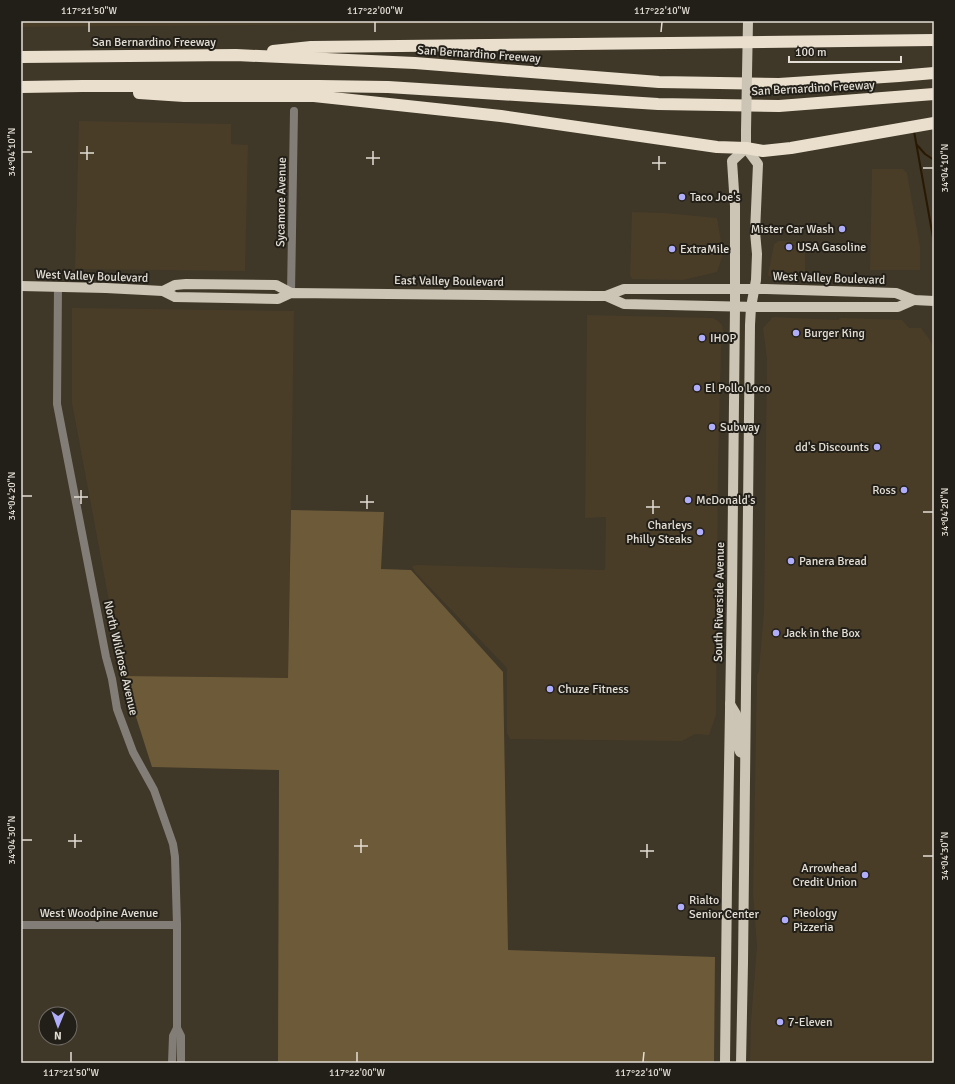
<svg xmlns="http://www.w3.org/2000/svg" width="955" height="1084" font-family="Signika,sans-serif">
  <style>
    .built { fill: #493d28 }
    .green { fill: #6d5a39 }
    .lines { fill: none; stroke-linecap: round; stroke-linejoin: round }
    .stream { stroke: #291900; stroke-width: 2 }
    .minor { stroke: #827e77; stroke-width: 8 }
    .primary { stroke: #ccc4b5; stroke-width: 10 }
    .motorway { stroke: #eadfcd; stroke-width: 12 }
    .rail { stroke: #d2cdc3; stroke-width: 2; stroke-dasharray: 8 4; stroke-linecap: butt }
    .primary-bridge { stroke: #ccc4b5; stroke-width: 10 }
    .ticks { fill: none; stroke: #e3ded5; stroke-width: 1.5 }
    .poi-dot { fill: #b0aefa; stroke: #221f18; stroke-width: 1.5 }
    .labels { text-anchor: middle; stroke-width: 4; stroke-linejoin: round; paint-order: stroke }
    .street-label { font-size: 12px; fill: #e3ded5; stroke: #221f18 }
    .poi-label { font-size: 12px; fill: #e3ded5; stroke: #221f18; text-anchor: start }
    .neatline { fill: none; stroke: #e3ded5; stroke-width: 1.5 }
    .ticks-label { font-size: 10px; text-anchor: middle; fill: #e3ded5 }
  </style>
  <rect width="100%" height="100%" fill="#3f3728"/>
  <g class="built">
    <path d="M21,21H736L21,27Z"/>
    <path d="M79,121L231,124V144L248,145L245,271L75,269Z"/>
    <path d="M872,169H903L907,173L920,247V270H870Z"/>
    <path d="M632,212L665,213L717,218L723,254L717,272L683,280L632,279L630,275Z"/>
    <path d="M779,241H801L805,249V279L799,280H775L768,275L774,244Z"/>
    <path d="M72,308L294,311L288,678L123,676L72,403Z"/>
    <path d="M587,315L713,318L718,321L722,325L723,330L721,349L718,466L716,715L709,735L695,734L682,741L510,739L507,733V668L415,572L412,566L417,565L605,570L606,517L585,518Z"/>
    <path d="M773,317L838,320L841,318L902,320L909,328H921L930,340L934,349V1063H750L751,1021L757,946L753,893L757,675L759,671L764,611L767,359L763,328Z"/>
  </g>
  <path class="green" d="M291,510L384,512L381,569L411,570L503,672L508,950L715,957L714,1063H278L279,770L152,767L123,676L288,678Z"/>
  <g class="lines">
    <g class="stream">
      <path d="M914,131L934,243"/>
      <path d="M917,145L925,154L934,160"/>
    </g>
    <g class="minor">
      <path d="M58,287L57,404L106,657L112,679L117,709L133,752L154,790L173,844L175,857L177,925V1028"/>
      <path d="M291,293L294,111"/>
      <path d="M21,925H177"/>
      <path d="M172,1063L173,1036L177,1028L181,1036V1063"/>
    </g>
    <g class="primary">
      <path d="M747,74L748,21"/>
      <path d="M21,286L106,288L163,291L175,297L278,299L291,293L595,296H606L624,304L755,307H898L914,300"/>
      <path d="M163,291L175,285L186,284L276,285L291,293"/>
      <path d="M606,296L624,289H766L896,293L914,300L934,301"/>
      <path d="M730,704L736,714L738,747L740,752L745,754"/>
      <path d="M725,1063L727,884L732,594L735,306V206L732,161L746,148"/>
      <path d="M741,1063L743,963L750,325L751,307L756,280L757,254L755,232L758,164L746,148V131"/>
    </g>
    <g class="motorway">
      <path d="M273,51L311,47C519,45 726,42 934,40"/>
      <path d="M21,57L236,55L415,63L659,82L779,84L899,76L934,73"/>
      <path d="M21,87L83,86H319L388,87L658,104L779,106L934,94"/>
      <path d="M139,93L184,96H314L501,116L717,147L746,148L763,151L791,148L934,123"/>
    </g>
    <path class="rail" d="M21,21H39"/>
    <path class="primary-bridge" d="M746,131L747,74"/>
  </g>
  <path class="ticks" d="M89,32V22M375,32V22M661,32L662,22M22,152H32M80,153H94M366,158H380M87,160V146M652,163H666M373,165V151M923,168H933M659,170V156M22,496H32M74,497H88M360,502H374M81,504V490M646,507H660M367,509V495M923,512H933M653,514V500M22,840H32M68,841H82M354,846H368M75,848V834M640,851H654M361,853V839M923,856H933M647,858V844M71,1062V1052M357,1062V1052M643,1062L644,1052"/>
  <g class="poi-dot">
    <circle cx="682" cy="197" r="4"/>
    <circle cx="842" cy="229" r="4"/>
    <circle cx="789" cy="247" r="4"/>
    <circle cx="672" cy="249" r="4"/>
    <circle cx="796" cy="333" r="4"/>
    <circle cx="702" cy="338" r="4"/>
    <circle cx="697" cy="388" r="4"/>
    <circle cx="712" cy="427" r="4"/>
    <circle cx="877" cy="447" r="4"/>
    <circle cx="904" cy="490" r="4"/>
    <circle cx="688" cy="500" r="4"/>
    <circle cx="700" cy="532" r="4"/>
    <circle cx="791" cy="561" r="4"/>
    <circle cx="776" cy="633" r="4"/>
    <circle cx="550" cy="689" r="4"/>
    <circle cx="865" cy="875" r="4"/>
    <circle cx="681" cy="907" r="4"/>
    <circle cx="785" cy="920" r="4"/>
    <circle cx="780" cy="1022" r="4"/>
  </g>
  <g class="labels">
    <g class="street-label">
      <text x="154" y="46">San Bernardino Freeway</text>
      <text transform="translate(479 54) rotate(4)" y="4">San Bernardino Freeway</text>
      <text transform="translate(813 88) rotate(-3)" y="4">San Bernardino Freeway</text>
      <text transform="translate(281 202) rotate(-89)" y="4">Sycamore Avenue</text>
      <text transform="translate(92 276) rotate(2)" y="4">West Valley Boulevard</text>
      <text transform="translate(829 278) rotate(2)" y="4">West Valley Boulevard</text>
      <text transform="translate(449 281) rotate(1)" y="4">East Valley Boulevard</text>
      <text transform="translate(719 602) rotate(-89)" y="4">South Riverside Avenue</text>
      <text transform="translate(121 658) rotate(77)" y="4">North Wildrose Avenue</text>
      <text x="99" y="917">West Woodpine Avenue</text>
    </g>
    <g class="poi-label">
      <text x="690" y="201">Taco Joe's</text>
      <text x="834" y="233" text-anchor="end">Mister Car Wash</text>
      <text x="797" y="251">USA Gasoline</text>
      <text x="680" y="253">ExtraMile</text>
      <text x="804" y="337">Burger King</text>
      <text x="710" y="342">IHOP</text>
      <text x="705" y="392">El Pollo Loco</text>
      <text x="720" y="431">Subway</text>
      <text x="869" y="451" text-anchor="end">dd's Discounts</text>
      <text x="896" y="494" text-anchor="end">Ross</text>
      <text x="696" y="504">McDonald's</text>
      <text x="692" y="529" text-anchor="end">Charleys<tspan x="692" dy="14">Philly Steaks</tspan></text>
      <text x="799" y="565">Panera Bread</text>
      <text x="784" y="637">Jack in the Box</text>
      <text x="558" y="693">Chuze Fitness</text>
      <text x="857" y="872" text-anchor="end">Arrowhead<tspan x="857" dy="14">Credit Union</tspan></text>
      <text x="689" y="904">Rialto<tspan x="689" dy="14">Senior Center</tspan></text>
      <text x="793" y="917">Pieology<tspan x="793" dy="14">Pizzeria</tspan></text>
      <text x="788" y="1026">7-Eleven</text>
    </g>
  </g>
  <rect width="955" height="1084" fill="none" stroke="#221f18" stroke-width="44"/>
  <g transform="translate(58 1026) rotate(181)"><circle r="19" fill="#221f18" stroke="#6f6b64"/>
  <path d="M0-3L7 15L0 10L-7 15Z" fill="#b0aefa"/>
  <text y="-6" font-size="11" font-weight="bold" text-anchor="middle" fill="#e3ded5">N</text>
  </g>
  <path d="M789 56v6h112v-6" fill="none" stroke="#e3ded5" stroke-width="2"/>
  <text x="795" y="56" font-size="12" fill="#e3ded5" stroke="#221f18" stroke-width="3" paint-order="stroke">100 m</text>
  <rect x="22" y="22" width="911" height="1040" class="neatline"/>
  <g class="ticks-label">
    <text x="89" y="14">117°21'50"W</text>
    <text x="375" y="14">117°22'00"W</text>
    <text x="662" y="14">117°22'10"W</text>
    <text transform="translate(11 152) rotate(-90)" y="4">34°04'10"N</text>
    <text transform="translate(944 168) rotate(-90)" y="4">34°04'10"N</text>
    <text transform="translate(11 496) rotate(-90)" y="4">34°04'20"N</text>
    <text transform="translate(944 512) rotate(-90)" y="4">34°04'20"N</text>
    <text transform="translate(11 840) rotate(-90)" y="4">34°04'30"N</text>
    <text transform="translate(944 856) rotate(-90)" y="4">34°04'30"N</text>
    <text x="71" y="1076">117°21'50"W</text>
    <text x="357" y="1076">117°22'00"W</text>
    <text x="643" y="1076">117°22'10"W</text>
  </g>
</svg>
